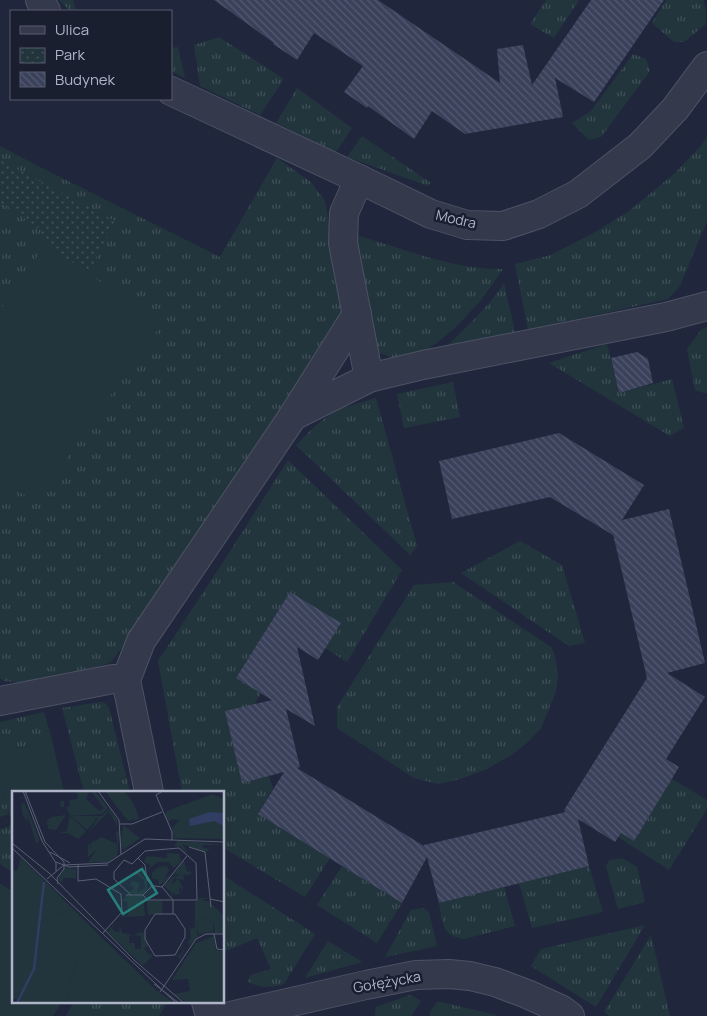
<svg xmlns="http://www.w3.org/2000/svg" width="707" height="1016" font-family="Manrope,sans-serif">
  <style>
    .grass { fill: url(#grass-tufts) }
    .park { fill: url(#park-dots) }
    .garden { fill: #22353d }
    .building { fill: url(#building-back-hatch) }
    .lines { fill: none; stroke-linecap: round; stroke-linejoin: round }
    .minor-casing { stroke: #4c5264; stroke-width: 30 }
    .minor { stroke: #343a4c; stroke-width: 28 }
    .labels { text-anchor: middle; stroke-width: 5; stroke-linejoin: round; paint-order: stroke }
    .street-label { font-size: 14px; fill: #afb5c8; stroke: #1a1f30 }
    .inset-river { fill: none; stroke: #313d62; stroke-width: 2.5 }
    .inset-road { fill: none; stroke: #596074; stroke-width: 1 }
    .view { fill: #277f7c; fill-opacity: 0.15; stroke: #277f7c; stroke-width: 2.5 }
    .inset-edge { fill: none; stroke: #afb5c8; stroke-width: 2.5 }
  </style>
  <defs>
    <pattern id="grass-tufts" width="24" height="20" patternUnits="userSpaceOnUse" patternTransform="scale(1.25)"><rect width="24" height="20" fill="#22353d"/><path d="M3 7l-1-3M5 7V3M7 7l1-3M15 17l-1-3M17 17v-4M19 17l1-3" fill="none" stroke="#405058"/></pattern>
    <pattern id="park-dots" width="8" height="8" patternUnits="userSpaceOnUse" patternTransform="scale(1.25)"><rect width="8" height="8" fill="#22353d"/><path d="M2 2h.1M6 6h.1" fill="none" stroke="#405058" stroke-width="1.8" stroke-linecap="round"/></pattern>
    <pattern id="building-back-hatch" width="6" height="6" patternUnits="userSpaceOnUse" patternTransform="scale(1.25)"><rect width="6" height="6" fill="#3a415a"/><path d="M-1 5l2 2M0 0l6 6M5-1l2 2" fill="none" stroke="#545a70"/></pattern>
  </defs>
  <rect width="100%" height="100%" fill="#20273c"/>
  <g class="grass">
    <path d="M59,0H73L76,11H70Z"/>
    <path d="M546,0H579L554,38L530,24Z"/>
    <path d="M666,0H704L706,12V24L684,42H674L652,23Z"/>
    <path d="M219,37L284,79L260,115L200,86L194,45Z"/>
    <path d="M178,47L185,78L171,71V48Z"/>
    <path d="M633,54L646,59L650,71L601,137L589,140L572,123L591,111Z"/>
    <path d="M297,88L352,128L336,152L276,123Z"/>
    <path d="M362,136L431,183L428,186L347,157Z"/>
    <path d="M707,137V221L680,286L668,299L528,330L515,264L551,255L597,231L629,211L675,173L700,147Z"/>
    <path d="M0,146L40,167L220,257L277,158L311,182L325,201L344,305L338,328L327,347L121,649L111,662L100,666L23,683L4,681L0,678Z"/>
    <path d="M355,235C404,248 451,270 503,269L481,300L459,324L438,342L420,354L398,360L375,351Z"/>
    <path d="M504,283L515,332L443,350C464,329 487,309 504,283Z"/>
    <path d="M707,327V394L695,390L687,349L702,329Z"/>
    <path d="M607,344L619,393L672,379L684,428L670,436L549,363Z"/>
    <path d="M453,382L460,417L404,428L397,394Z"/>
    <path d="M376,398L417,546L410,555L296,445L314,427L336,410Z"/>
    <path d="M288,460L402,570L347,662L325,648L340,623L290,592L236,678L261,693L254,705L269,776L273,788L258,814L330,858L305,897L224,848V792H182L158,661L229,553Z"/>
    <path d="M520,541L562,565L585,643L569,646L461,573Z"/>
    <path d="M453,582L551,647L555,655L558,676L556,691L541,728L530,740L513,754L487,769L460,779L438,784L414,778L337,728V707L414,585Z"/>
    <path d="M101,702L105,703L109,708L130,792H84L62,708Z"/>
    <path d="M44,712L52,740L0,753V722Z"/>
    <path d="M659,771L707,800V809L669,870L618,837L621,833L635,840L650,814Z"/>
    <path d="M0,778L9,814L0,817Z"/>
    <path d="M12,825L14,831V873L0,864V829Z"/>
    <path d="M622,858L637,867L645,902L618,909L606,866L610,860Z"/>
    <path d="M342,866L402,903L377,943L317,905Z"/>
    <path d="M589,866L603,912L532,928L519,883Z"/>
    <path d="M224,876L315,934L284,984C272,988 258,988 247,981L251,975L271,969L257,938L224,952Z"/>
    <path d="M0,884L14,892V902L0,893Z"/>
    <path d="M504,887L515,926L464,939C441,936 443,922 439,903Z"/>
    <path d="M423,908L429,912L437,946L385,957L411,910Z"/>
    <path d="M645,925L596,1007L531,966L541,949Z"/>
    <path d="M651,935L670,1016H609L604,1012Z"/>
    <path d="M328,941L362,962L305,978Z"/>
    <path d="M410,995L421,1001L411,1016H375L376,1007Z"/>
    <path d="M51,1002H62L53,1016H42Z"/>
    <path d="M74,1002H167L159,1016H66Z"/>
    <path d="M437,1002H441L496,1015L495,1016H430C429,1011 434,1006 437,1002Z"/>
  </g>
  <path class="park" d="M0,160L115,221L89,274L46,244L40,229L0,202Z"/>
  <g class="garden">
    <path d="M46,244L161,325L101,409L36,502L5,483L0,490V310Z"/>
    <path d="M52,740L64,792H14V831L0,778V753Z"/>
    <path d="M0,893L14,902V1002H51L42,1016H0Z"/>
  </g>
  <g class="building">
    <path d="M214,0H378L500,83L497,49L523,45L532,85L591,0H664L594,102L555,78L563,117L465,134L432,111L414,139L368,106L367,108L344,92L363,66L314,33L297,60L273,44L274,43Z"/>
    <path d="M637,352L648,359L653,383L619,393L611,358Z"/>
    <path d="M559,433L644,485L622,520L669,509L705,663L667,673L705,697L666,759L679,767L634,841L621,833L615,842L578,819L589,866L439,903L427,857L402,903L258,814L284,772L242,783L225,711L272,700L236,678L290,592L341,623L318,660L297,647L315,726L286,709L300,767L297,768L424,846V845L566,812L564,810L647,678L613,534V535L550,497L452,519L439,461Z"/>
  </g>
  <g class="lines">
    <defs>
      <g id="minor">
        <path d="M40,0L46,11"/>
        <path d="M171,91L359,179L431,214L467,225L503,226L539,214L578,194L640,146L675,109L707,66"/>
        <path d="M359,179L344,213L343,243L369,378"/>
        <path d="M293,416L369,378L423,365L666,317L707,306"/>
        <path d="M0,701L113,679L126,680"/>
        <path d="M149,792L126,680L141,641L293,416L357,314"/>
        <path d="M206,1002L210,1016"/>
        <path d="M230,1016L366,985L416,975L449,974L470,976L495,982L527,994L562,1010L570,1016"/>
      </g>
    </defs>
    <use href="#minor" class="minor-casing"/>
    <use href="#minor" class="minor"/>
  </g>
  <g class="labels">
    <g class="street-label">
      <text transform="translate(456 219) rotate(13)" y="5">Modra</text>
      <text transform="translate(387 982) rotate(-10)" y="5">Gołężycka</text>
    </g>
  </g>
  <g transform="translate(12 791)">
    <rect width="212" height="212" fill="#20273c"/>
    <path d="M65,0H77L74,8L87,20L92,17L79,0H83L96,17L90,23L58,25L54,16H49L48,10H52V16H57L58,9L66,8ZM12,11L27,47V51L24,52L15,22L16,30L11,25L9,14ZM97,18L103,26L105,29V35L97,20L76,42L86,28L82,27L84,29L75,39L59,25H90ZM58,25L74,40L66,48L56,42H46L55,40ZM111,34L128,47L111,59L109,54ZM107,40L105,65L96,71H76L85,58L76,66V55L78,52V57L80,51L90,46L105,53L104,41ZM166,50L193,52L210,54H191V57L198,58L194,61L170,53L175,61L174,62L169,56L162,55ZM155,62L167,63L169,70L162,77L157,71H145L134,81L139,74L132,71L135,65L155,67ZM172,70L175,81L179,80V83L171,84L175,99L172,89L162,87L159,95L166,88L171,96L170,101L169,97L167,96L168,103L171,102L164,104L161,101L160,108L159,101L152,95L161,86L170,84L162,83ZM155,75L157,80L152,87L160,83L147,95L146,89L140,87V82L146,76ZM53,77L64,78V87H52L49,92L46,87ZM123,82H128L135,90V99L130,104L116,102L122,97L118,94L120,90L128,92L125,101L133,97L132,89ZM32,89L60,117L29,131L22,181L6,212H4L21,179ZM114,105H131L133,125L108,126L116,124L115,110H110ZM188,107H197L189,109L196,110L212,125V142L187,144L178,154L176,151L168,168L165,164L168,165L179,147L178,138L183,137V111ZM185,127L201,130L203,141L185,144ZM135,110H150V122L136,124ZM102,132L100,138L104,141H107L108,134L110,142L121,144L117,145V152H123V158H129V145L122,144L131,141L136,155L132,157L136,163L141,164L131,175L96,141Z" fill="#22353d" fill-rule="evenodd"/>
    <path d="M185,127L201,130V140L186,143Z" fill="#22353d"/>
    <path d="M60,117L82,139L69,153L53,212H6L22,181L29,131Z" fill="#22353d"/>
    <path d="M201,3L212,9V48L162,47L160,37L168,29L159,28L157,32L153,24L155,20ZM54,24L44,39L36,38L35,29L40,26ZM82,139L144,199L162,212H53L69,153ZM202,145L204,159L212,160V212H175L162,203L178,200L176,188L160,189L184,152Z" fill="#22353d"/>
    <path d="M93,0H112L122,13L127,28L116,30ZM9,67L32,89L21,179L6,209L0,207V79L5,80Z" fill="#22353d"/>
    <path d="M197,21L212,22V35L202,30L178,35L177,28Z" fill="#313d62"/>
    <path class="inset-river" d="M5,212L22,178L32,91"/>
    <path class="inset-road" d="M11,0L30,50L44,72V80M13,0L33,51L52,71V78L45,87L46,93M86,0L107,29L109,63M151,0L144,4L160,41V49M108,33H120L150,21M0,52L37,82L123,170L172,212M177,56L193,61L199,116M0,57L164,212M38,61L58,72M126,67L133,74L135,89L142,95L150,96L175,65M44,71L57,76L96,74M66,74V90L84,88L109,103L110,121L91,142M35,88L52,74L96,72L133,48L213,51M150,96L161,109H185L184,72M114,104H131L141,94M119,104L102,88V81L112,69L120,73L133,60L167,57L184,72M131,104L135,109H161V123M198,108L213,111M143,123H163L173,138V146L163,164L143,165L133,148V139ZM202,143L205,158L213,159M142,193L167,212M148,201L184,148L194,143H213"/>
    <path class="view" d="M130,78L145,102L111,123L96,99Z"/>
    <rect width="212" height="212" class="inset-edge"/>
  </g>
  <rect x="10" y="10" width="162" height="90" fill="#1a1f30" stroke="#565b6d"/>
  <rect x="20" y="26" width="25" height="8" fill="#343a4c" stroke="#565b6d"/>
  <text x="55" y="35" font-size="15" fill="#afb5c8">Ulica</text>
  <rect x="20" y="48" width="25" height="15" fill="url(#park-dots)" stroke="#565b6d"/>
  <text x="55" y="60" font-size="15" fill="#afb5c8">Park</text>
  <rect x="20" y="72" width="25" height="15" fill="url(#building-back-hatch)" stroke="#565b6d"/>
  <text x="55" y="85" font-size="15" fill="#afb5c8">Budynek</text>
</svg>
